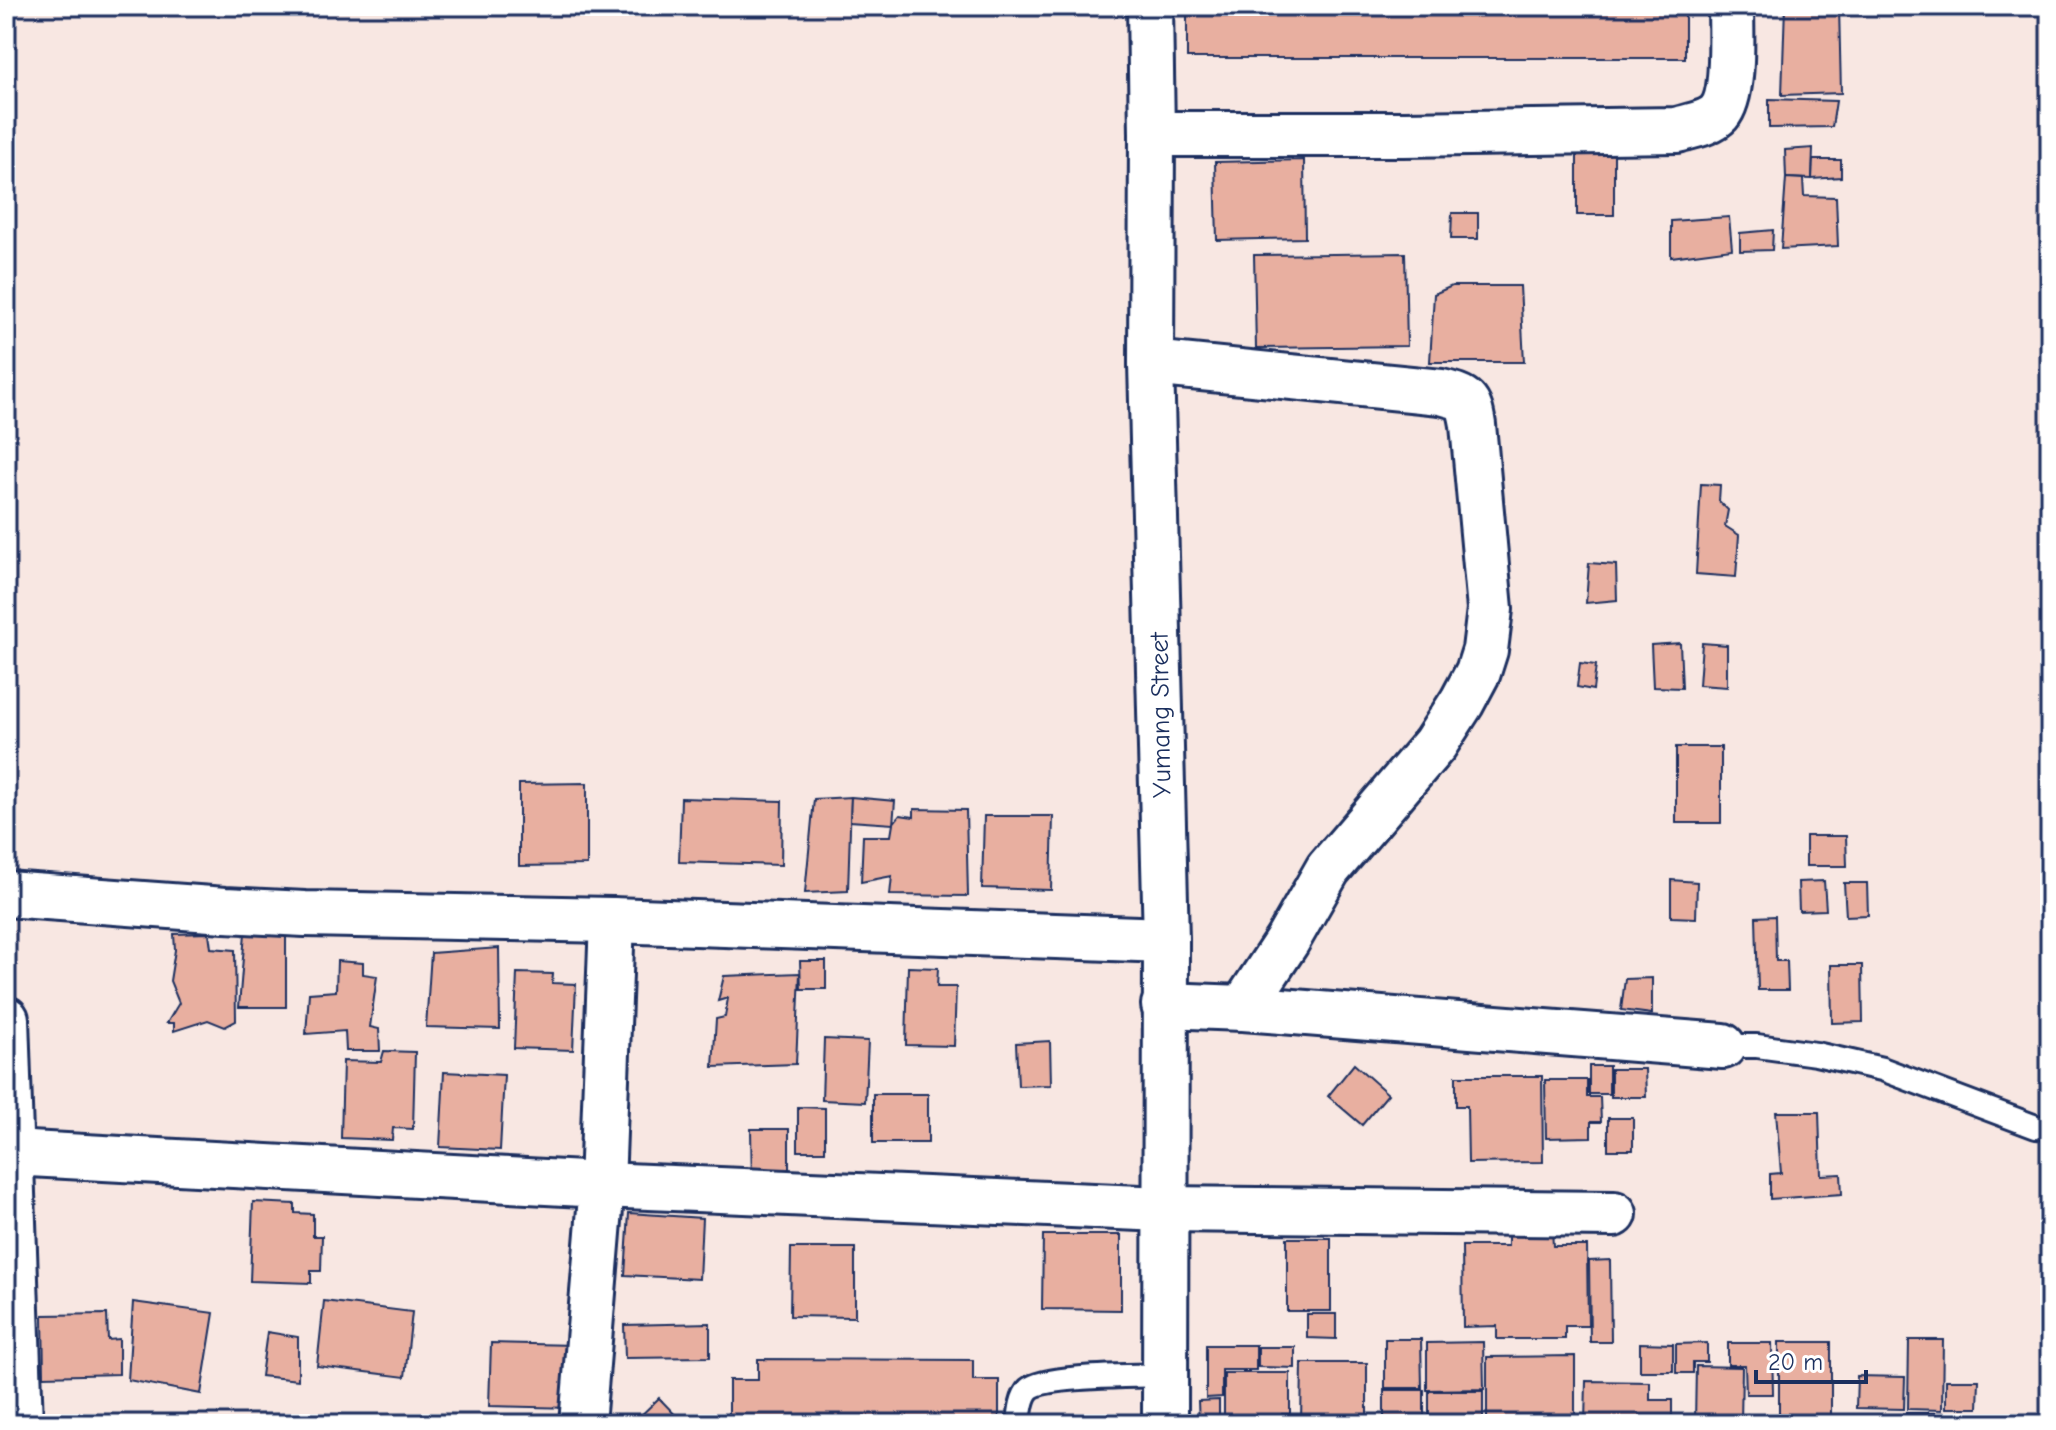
<svg xmlns="http://www.w3.org/2000/svg" width="2056" height="1430" font-family="'Comic Neue',sans-serif">
  <style>
    .building { fill: #e8afa0; stroke: #1b2f5e; stroke-width: 2 }
    .lines { fill: none; stroke-linecap: round; stroke-linejoin: round }
    .lane-casing { stroke: #1b2f5e; stroke-width: 28 }
    .street-casing { stroke: #1b2f5e; stroke-width: 50 }
    .secondary-casing { stroke: #1b2f5e; stroke-width: 50 }
    .lane { stroke: #fff; stroke-width: 22 }
    .street { stroke: #fff; stroke-width: 44 }
    .secondary { stroke: #fff; stroke-width: 44 }
    .labels { text-anchor: middle; stroke-width: 8; stroke-linejoin: round; paint-order: stroke }
    .street-label { font-size: 26px; fill: #1b2f5e; stroke: #fff }
  </style>
  <rect width="100%" height="100%" fill="#f8e7e2"/>
  <filter id="ink" filterUnits="userSpaceOnUse"><feTurbulence type="fractalNoise" baseFrequency=".0125" numOctaves="2"/><feDisplacementMap in="SourceGraphic" scale="16" xChannelSelector="R" yChannelSelector="G"/><feConvolveMatrix kernelMatrix="1 2 1 2 8 2 1 2 1" color-interpolation-filters="sRGB"/></filter>
  <g filter="url(#ink)">
    <g class="building">
      <rect x="1187" y="6" width="498" height="52"/>
      <path d="M1785,6H1839L1841,93L1782,95Z"/>
      <path d="M1769,99L1836,101L1832,127L1769,128Z"/>
      <rect x="1577" y="143" width="37" height="72"/>
      <path d="M1813,148L1812,179L1786,178L1785,150Z"/>
      <path d="M1304,160L1305,238L1217,240L1215,162Z"/>
      <path d="M1813,160H1841V177L1812,179Z"/>
      <path d="M1786,178L1803,179L1804,196L1836,197L1838,246L1781,249Z"/>
      <path d="M1452,213H1478V239H1451Z"/>
      <path d="M1729,217L1732,249L1671,257V221Z"/>
      <path d="M1773,230L1772,250L1740,251V233Z"/>
      <path d="M1405,253L1407,346L1256,348L1254,255Z"/>
      <path d="M1452,286H1520L1524,362H1430L1434,294Z"/>
      <path d="M1701,484L1720,485L1719,501L1728,510L1725,526L1739,535L1736,577L1696,574Z"/>
      <path d="M1589,563L1616,565L1617,600L1586,603Z"/>
      <path d="M1680,643L1682,688L1653,687L1651,645Z"/>
      <path d="M1702,643L1727,645V687L1699,685Z"/>
      <path d="M1580,663L1596,665L1593,690L1577,687Z"/>
      <rect x="1676" y="747" width="45" height="76"/>
      <path d="M587,783V865L519,866V784Z"/>
      <path d="M851,797L848,891L805,893L814,799Z"/>
      <path d="M851,797L895,801L893,824L850,821Z"/>
      <path d="M681,798L782,801L781,865L679,862Z"/>
      <path d="M914,809L966,810L968,896L890,895L892,876L861,882L863,836H891L893,824L900,815L914,817Z"/>
      <path d="M984,816H1053L1051,890L982,888Z"/>
      <path d="M1806,836H1846L1847,866H1806Z"/>
      <path d="M1671,880L1697,882L1696,918L1671,917Z"/>
      <path d="M1824,881L1826,910L1799,911L1798,882Z"/>
      <path d="M1844,883H1867L1868,915L1846,916Z"/>
      <path d="M1775,916L1776,961H1787L1788,990H1758L1756,917Z"/>
      <path d="M209,933L211,948L235,950L236,1021L225,1027L208,1020L174,1031V1023H167L179,1003L170,981L175,950L174,934Z"/>
      <path d="M245,933L286,934V1007H239Z"/>
      <path d="M499,948L500,1029L426,1027L431,953Z"/>
      <path d="M337,961L363,963V974L377,976L370,1027L379,1029L380,1051H346L345,1031L306,1034L309,993L336,991Z"/>
      <path d="M800,961H826V989H801Z"/>
      <path d="M1831,965H1862L1863,1022L1832,1023Z"/>
      <path d="M908,967L938,968L937,987H956L954,1046L906,1045Z"/>
      <path d="M517,973L553,974L552,983L576,984L573,1050L514,1048Z"/>
      <path d="M800,973L796,1064L713,1067L716,1019L725,1017L728,998L718,1001L724,976Z"/>
      <path d="M1652,978V1014L1621,1010L1625,979Z"/>
      <path d="M824,1039L868,1041L865,1102L822,1100Z"/>
      <path d="M1050,1041L1051,1085L1018,1086L1016,1043Z"/>
      <path d="M384,1051L415,1052L413,1129L393,1128L392,1140L341,1138L343,1061L381,1062Z"/>
      <path d="M1354,1064L1388,1094L1362,1125L1328,1096Z"/>
      <rect x="1589" y="1066" width="20" height="28"/>
      <path d="M1611,1069H1645L1646,1097H1611Z"/>
      <path d="M444,1072L504,1075L500,1150L440,1147Z"/>
      <path d="M1456,1076H1542L1543,1162L1468,1163L1467,1106H1456Z"/>
      <path d="M1545,1080H1587V1097H1600L1601,1122H1591V1137L1546,1138Z"/>
      <rect x="873" y="1094" width="55" height="49"/>
      <path d="M798,1107L825,1108V1151H798Z"/>
      <path d="M1776,1112H1819L1821,1175L1841,1174L1842,1194L1770,1199V1174L1781,1173Z"/>
      <rect x="1608" y="1118" width="25" height="32"/>
      <path d="M751,1129H789V1185H752Z"/>
      <path d="M253,1202L295,1204V1213L313,1214V1236H322L321,1271H311V1283L250,1281Z"/>
      <path d="M629,1213L702,1218L699,1279L625,1275Z"/>
      <path d="M1508,1229L1552,1230L1553,1246H1587L1588,1326H1565V1339H1497V1326L1463,1327L1462,1246H1508Z"/>
      <path d="M1043,1235H1121V1310L1042,1309Z"/>
      <rect x="1287" y="1238" width="44" height="73"/>
      <path d="M791,1248H855V1317L790,1316Z"/>
      <path d="M1610,1260L1611,1342H1590L1589,1261Z"/>
      <path d="M324,1301L412,1312L405,1377L317,1366Z"/>
      <path d="M133,1302L214,1313L201,1394L128,1380Z"/>
      <path d="M107,1314L108,1340L119,1339V1374L44,1376L43,1315Z"/>
      <path d="M1307,1314H1336V1339L1307,1338Z"/>
      <path d="M710,1323V1357L625,1358L624,1325Z"/>
      <path d="M267,1332L298,1337V1380L261,1376Z"/>
      <path d="M1385,1339H1421L1422,1388H1385Z"/>
      <path d="M1909,1340H1943L1942,1410L1908,1409Z"/>
      <path d="M1483,1342L1484,1389L1427,1390V1343Z"/>
      <rect x="1779" y="1342" width="52" height="82"/>
      <path d="M491,1343L574,1345L573,1408L489,1406Z"/>
      <path d="M1640,1343L1673,1344V1371H1640Z"/>
      <path d="M1707,1343V1362H1693V1373H1676V1344Z"/>
      <path d="M1728,1343H1772L1773,1394H1746L1745,1365H1728Z"/>
      <path d="M1206,1345H1256V1370H1222V1397L1206,1398Z"/>
      <path d="M1258,1347H1295V1368L1258,1367Z"/>
      <path d="M1575,1356V1424H1487V1357Z"/>
      <path d="M758,1359L973,1360V1380H999V1424H729V1380H758Z"/>
      <path d="M1302,1363H1367V1424H1301Z"/>
      <path d="M1696,1366L1742,1367L1741,1424H1695Z"/>
      <path d="M1224,1373H1290V1414H1282V1424H1224Z"/>
      <path d="M1857,1376L1905,1377L1904,1409L1856,1408Z"/>
      <path d="M1946,1380H1979L1978,1408H1946Z"/>
      <path d="M1586,1381L1650,1382V1400H1672V1424H1585Z"/>
      <rect x="1384" y="1390" width="40" height="32"/>
      <rect x="1429" y="1391" width="54" height="30"/>
      <path d="M659,1398L684,1424H632Z"/>
      <path d="M1219,1400V1424H1199L1198,1401Z"/>
      <rect x="1906" y="1413" width="37" height="11"/>
      <rect x="1747" y="1415" width="27" height="9"/>
    </g>
    <g class="lines">
      <defs>
        <g id="lane">
          <path d="M1723,1046H1757L1816,1054L1882,1069L2036,1127L2050,1128"/>
          <path d="M1019,1424C1020,1413 1021,1397 1029,1389C1044,1375 1141,1376 1165,1375"/>
        </g>
        <g id="street">
          <path d="M1152,134H1404L1677,130C1690,126 1710,123 1719,113C1735,95 1731,31 1731,6"/>
          <path d="M1151,363L1441,392C1466,398 1469,400 1473,425L1490,609L1485,650L1478,672L1462,702L1435,744L1328,869L1287,941L1243,1008"/>
          <path d="M6,894L225,910L305,914L612,920L1166,940"/>
          <path d="M1164,1005L1243,1008L1723,1046"/>
          <path d="M6,1019L20,1424"/>
          <path d="M11,1153L602,1185L1164,1209L1614,1214"/>
          <path d="M582,1424L602,1185L612,920"/>
        </g>
        <path id="secondary" d="M1150,6L1152,134L1151,363L1166,940L1165,1424"/>
      </defs>
      <use href="#lane" class="lane-casing"/>
      <use href="#street" class="street-casing"/>
      <use href="#secondary" class="secondary-casing"/>
      <use href="#lane" class="lane"/>
      <use href="#street" class="street"/>
      <use href="#secondary" class="secondary"/>
    </g>
  </g>
  <g class="labels">
    <g class="street-label">
      <text transform="translate(1160 715) rotate(-91)" y="9">Yumang Street</text>
    </g>
  </g>
  <rect width="2056" height="1430" fill="none" stroke="#fff" stroke-width="32"/>
  <rect x="16" y="16" width="2024" height="1398" fill="none" stroke="#1b2f5e" stroke-width="3" filter="url(#ink)"/>
  <path d="M1756 1370v12h110v-12" fill="none" stroke="#1b2f5e" stroke-width="4"/>
  <text x="1768" y="1370" font-size="24" fill="#1b2f5e" stroke="#ffffff" stroke-width="6" paint-order="stroke">20 m</text>
</svg>
